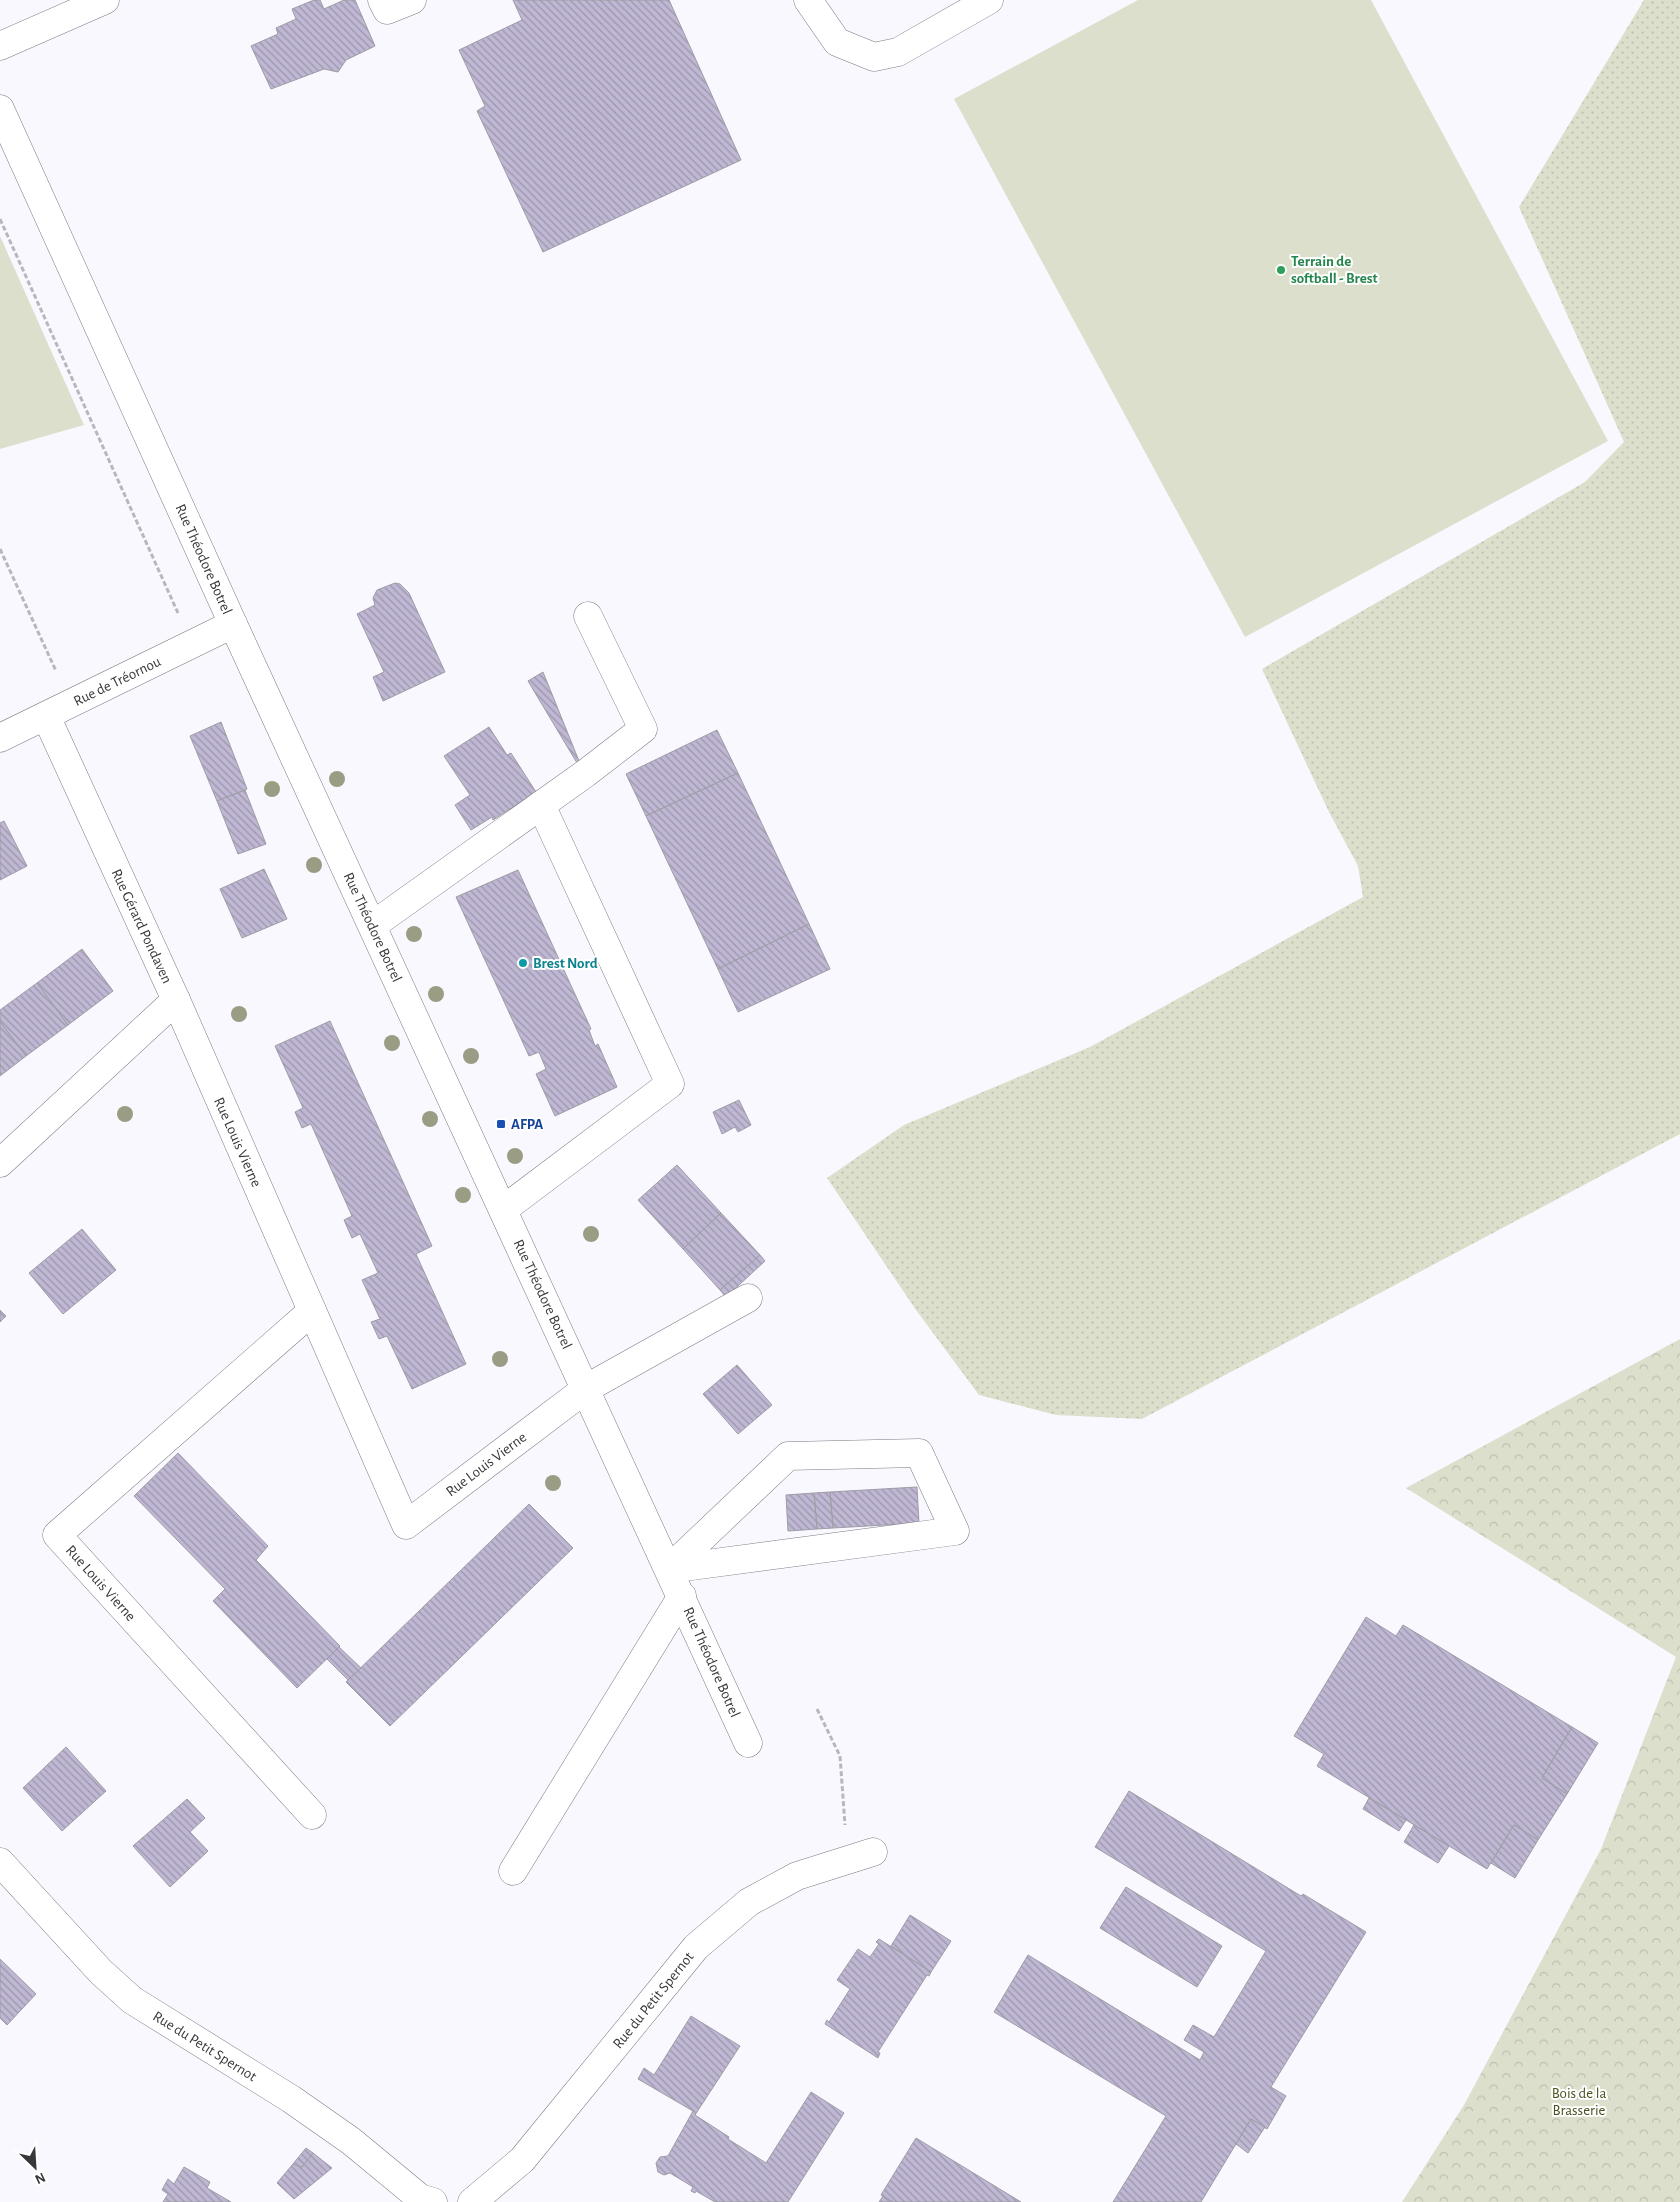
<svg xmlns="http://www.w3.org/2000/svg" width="1680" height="2202" font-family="'Alegreya Sans',sans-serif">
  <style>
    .grass { fill: url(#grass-dots) }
    .forest { fill: url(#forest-crowns) }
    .garden { fill: #dcdfcb }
    .building { fill: url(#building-back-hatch); stroke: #9e9ca4 }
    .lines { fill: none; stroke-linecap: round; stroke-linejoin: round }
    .minor-casing { stroke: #7d7b82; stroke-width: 29 }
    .path { stroke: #b9b7bd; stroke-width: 3; stroke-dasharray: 5 2.5; stroke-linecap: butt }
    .minor { stroke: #fff; stroke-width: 28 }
    .tree { fill: #9a9c84 }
    .leisure-dot { fill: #2e9e5b; stroke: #fff; stroke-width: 2 }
    .culture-dot { fill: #0f9aa8; stroke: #fff; stroke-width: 2 }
    .transit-dot { fill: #1a4fb4; stroke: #fff; stroke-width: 2 }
    .labels { text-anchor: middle; stroke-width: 4; stroke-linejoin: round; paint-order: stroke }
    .leisure-label { font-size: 15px; font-weight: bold; fill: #27864d; stroke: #fff; text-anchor: start }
    .street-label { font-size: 15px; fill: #38373b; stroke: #fff }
    .culture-label { font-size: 15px; font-weight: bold; fill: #0d838f; stroke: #fff; text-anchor: start }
    .transit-label { font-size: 15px; font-weight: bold; fill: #164399; stroke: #fff; text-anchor: start }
    .park-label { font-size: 15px; fill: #4c5120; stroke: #fff }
  </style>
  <defs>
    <pattern id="grass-dots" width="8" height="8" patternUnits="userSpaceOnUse" patternTransform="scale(1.25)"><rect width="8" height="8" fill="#dcdfcb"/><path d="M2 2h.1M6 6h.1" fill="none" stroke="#bec0af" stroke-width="1.8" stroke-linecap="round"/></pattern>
    <pattern id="forest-crowns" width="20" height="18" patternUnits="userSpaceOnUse" patternTransform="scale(1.25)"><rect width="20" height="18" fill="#dcdfcb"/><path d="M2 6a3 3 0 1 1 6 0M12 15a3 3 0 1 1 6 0" fill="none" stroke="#bec0af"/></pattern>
    <pattern id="building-back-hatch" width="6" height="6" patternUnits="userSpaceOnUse" patternTransform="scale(1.25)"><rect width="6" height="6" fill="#bfb7d3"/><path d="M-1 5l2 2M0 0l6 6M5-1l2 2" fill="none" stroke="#9c96ac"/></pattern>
  </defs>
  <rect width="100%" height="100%" fill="#faf8ff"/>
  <path class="grass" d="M1644,0H1680V1134L1142,1419L1056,1415L979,1395L916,1310L827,1178L904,1125L1090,1047L1363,897L1358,866L1329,812L1262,669L1585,482L1624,442L1519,207Z"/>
  <path class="forest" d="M1680,1339V2202H1402L1464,2105L1601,1849L1676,1657L1406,1488Z"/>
  <g class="garden">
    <path d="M1138,0H1371L1608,441L1245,637L954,99Z"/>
    <path d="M0,236L84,425L0,449Z"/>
  </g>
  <g class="building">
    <path d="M314,0H320L324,9L344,0H355L375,46L346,60L338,72L324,69L271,89L251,46L278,34L276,28L296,19L292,9Z"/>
    <path d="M513,0H669L741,160L543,252L477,111L485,106L459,50L522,20Z"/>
    <path d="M395,583L400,584L409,593L445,672L383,701L373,677L384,672L357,614L375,605L373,598L377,590Z"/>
    <path d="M543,672L577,756L581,766L580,768L528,681Z"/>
    <path d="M221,722L247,789L217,801L190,736Z"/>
    <path d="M489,727L507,755L511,753L536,792L493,820L492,817L471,830L455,805L470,795L444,756Z"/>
    <path d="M717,730L738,773L646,816L626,774Z"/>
    <path d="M738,773L809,924L718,969L646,816Z"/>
    <path d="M245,790L266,844L238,854L217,801Z"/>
    <path d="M4,821L27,866L0,880V823Z"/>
    <path d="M264,869L287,919L242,938L220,889Z"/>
    <path d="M518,870L591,1029L589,1030L595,1046L598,1044L617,1087L555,1116L536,1074L546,1069L539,1052L529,1056L456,897Z"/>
    <path d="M809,924L830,969L738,1012L718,969Z"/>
    <path d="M82,949L113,991L68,1025L37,983Z"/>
    <path d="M37,983L68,1025L26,1056L0,1022V1010Z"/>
    <path d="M330,1021L432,1246L416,1254L466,1364L412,1389L387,1336L379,1339L371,1322L380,1319L362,1280L378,1273L360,1234L352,1238L344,1220L352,1216L311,1124L302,1128L295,1112L303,1108L275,1046Z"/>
    <path d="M0,1022L26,1056L0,1076Z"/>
    <path d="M739,1100L751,1125L738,1132L735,1127L722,1134L713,1112Z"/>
    <path d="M677,1165L721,1213L683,1249L638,1200Z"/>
    <path d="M721,1213L760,1255L720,1290L683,1249Z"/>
    <path d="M82,1229L116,1270L63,1314L29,1273Z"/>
    <path d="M760,1255L765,1261L726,1297L720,1290Z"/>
    <path d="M0,1310L6,1316L0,1322Z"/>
    <path d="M737,1365L772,1405L738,1434L703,1394Z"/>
    <path d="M178,1453L268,1546L256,1560L340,1646L297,1688L213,1601L225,1589L134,1496Z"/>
    <path d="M917,1487L919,1523L833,1528L830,1492Z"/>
    <path d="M830,1492L833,1528L817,1529L814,1493Z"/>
    <path d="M814,1493L817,1529L788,1531L786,1495Z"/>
    <path d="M529,1504L573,1548L390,1726L346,1682Z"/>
    <path d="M1366,1617L1396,1636L1403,1625L1572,1727L1542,1778L1567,1794L1538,1840L1514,1825L1487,1869L1317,1766L1324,1754L1294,1736Z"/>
    <path d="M339,1647L361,1668L348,1680L327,1659Z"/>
    <path d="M1572,1727L1598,1743L1567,1794L1542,1778Z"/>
    <path d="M66,1747L106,1791L62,1831L23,1788Z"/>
    <path d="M1129,1791L1301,1896L1303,1894L1366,1932L1271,2087L1286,2096L1267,2129L1251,2119L1201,2202H1113L1166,2116L994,2012L1028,1955L1200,2060L1204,2052L1184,2040L1193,2025L1214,2037L1266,1951L1095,1847Z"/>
    <path d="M1369,1798L1406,1820L1399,1831L1363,1809Z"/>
    <path d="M187,1799L205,1818L190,1832L208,1851L170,1887L133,1846Z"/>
    <path d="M1414,1825L1449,1846L1438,1863L1404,1842Z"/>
    <path d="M1514,1825L1538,1840L1515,1878L1491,1863Z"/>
    <path d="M1126,1887L1222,1946L1197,1987L1100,1928Z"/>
    <path d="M910,1915L951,1941L931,1972L891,1946Z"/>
    <path d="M879,1939L931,1972L929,1976L927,1975L878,2052L880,2053L878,2058L825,2024L827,2020L829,2022L850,1989L837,1980L858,1949L870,1957L879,1944L876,1942Z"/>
    <path d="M0,1959L36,1994L7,2025L0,2018Z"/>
    <path d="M691,2016L740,2046L695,2115L729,2137L728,2139L766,2163L811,2092L844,2113L788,2202H715L696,2191L695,2193L691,2191L693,2187L670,2173L664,2175L658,2172L656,2163L660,2157L668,2156L693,2111L638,2079L644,2068L654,2075Z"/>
    <path d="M1251,2119L1265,2127L1248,2153L1236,2144Z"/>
    <path d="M916,2138L1021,2202H893L881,2195Z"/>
    <path d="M306,2148L313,2153L302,2167H295L293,2164Z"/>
    <path d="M313,2153L332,2168L294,2199L277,2183L293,2164L302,2167Z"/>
    <path d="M184,2167L210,2182L207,2188L231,2202H163L168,2194L162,2190L168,2179L174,2184Z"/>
    <path d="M883,2196L893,2202H879Z"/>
  </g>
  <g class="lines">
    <defs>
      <g id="minor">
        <path d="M382,0L387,10L412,0"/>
        <path d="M808,0L837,42L874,57L898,52L989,0"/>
        <path d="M0,46L105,0"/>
        <path d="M0,109L233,624L748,1743"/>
        <path d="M0,738L233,624"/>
        <path d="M373,925L586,773L643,729L588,616"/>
        <path d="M176,1000L406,1525L587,1388L748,1298"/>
        <path d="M0,1163L176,1000L46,716"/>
        <path d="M504,1209L670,1084L541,805"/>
        <path d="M919,1453L955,1531L669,1569L788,1456Z"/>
        <path d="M312,1815L57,1535L312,1311"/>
        <path d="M0,1862L101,1972L132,2000L291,2099L351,2141L420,2198L433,2202"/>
        <path d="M513,1871L682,1596"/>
        <path d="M472,2202L522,2160L696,1947L749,1902L797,1876L873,1852"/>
      </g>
    </defs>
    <use href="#minor" class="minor-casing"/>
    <g class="path">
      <path d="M0,219L178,613"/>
      <path d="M0,549L56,671"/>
      <path d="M817,1709L840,1756L845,1825"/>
    </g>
    <use href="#minor" class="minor"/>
  </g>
  <g class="tree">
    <circle cx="337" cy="779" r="8"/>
    <circle cx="272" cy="789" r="8"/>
    <circle cx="314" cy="865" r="8"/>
    <circle cx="414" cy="934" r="8"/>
    <circle cx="436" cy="994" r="8"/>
    <circle cx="239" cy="1014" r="8"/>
    <circle cx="392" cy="1043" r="8"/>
    <circle cx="471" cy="1056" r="8"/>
    <circle cx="125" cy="1114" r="8"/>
    <circle cx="430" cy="1119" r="8"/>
    <circle cx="515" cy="1156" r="8"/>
    <circle cx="463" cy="1195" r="8"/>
    <circle cx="591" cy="1234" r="8"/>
    <circle cx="500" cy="1359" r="8"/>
    <circle cx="553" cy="1483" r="8"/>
  </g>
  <circle class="leisure-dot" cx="1281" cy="270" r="5"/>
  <circle class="culture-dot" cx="523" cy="963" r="5"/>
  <rect class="transit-dot" x="496" y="1119" width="10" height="10" rx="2.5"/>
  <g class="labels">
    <g class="leisure-label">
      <text x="1291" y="266">Terrain de<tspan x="1291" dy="17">softball - Brest</tspan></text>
    </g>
    <g class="street-label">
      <text transform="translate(204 559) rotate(66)" y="5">Rue Théodore Botrel</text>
      <text transform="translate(117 681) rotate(-26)" y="5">Rue de Tréornou</text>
      <text transform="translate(142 926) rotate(65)" y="5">Rue Gérard Pondaven</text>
      <text transform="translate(373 927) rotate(65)" y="5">Rue Théodore Botrel</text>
      <text transform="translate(238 1142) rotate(66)" y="5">Rue Louis Vierne</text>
      <text transform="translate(543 1294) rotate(65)" y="5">Rue Théodore Botrel</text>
      <text transform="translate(486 1464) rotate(-37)" y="5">Rue Louis Vierne</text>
      <text transform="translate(101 1583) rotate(48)" y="5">Rue Louis Vierne</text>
      <text transform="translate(712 1662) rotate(66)" y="5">Rue Théodore Botrel</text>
      <text transform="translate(653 2000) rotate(-51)" y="5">Rue du Petit Spernot</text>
      <text transform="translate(205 2046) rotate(32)" y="5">Rue du Petit Spernot</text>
    </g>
    <g class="culture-label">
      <text x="533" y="968">Brest Nord</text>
    </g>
    <g class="transit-label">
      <text x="511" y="1129">AFPA</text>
    </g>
    <g class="park-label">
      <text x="1579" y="2098">Bois de la<tspan x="1579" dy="17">Brasserie</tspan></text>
    </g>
  </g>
  <g transform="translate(35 2167) rotate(155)" stroke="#ffffff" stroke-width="4" paint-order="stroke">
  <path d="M0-4L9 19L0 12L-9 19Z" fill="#38373b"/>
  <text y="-8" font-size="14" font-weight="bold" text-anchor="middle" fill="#38373b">N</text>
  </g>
</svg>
